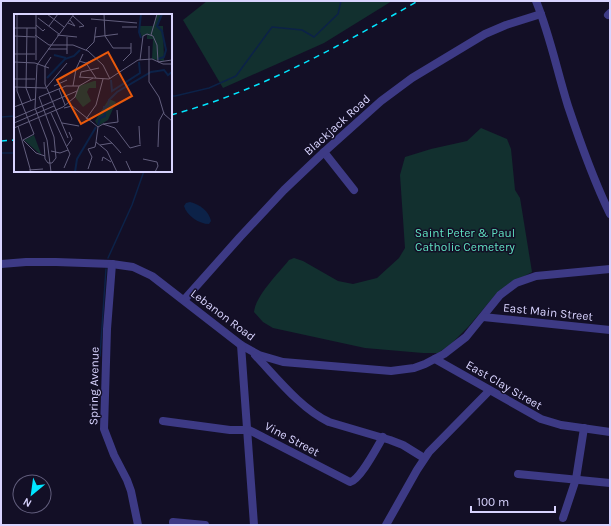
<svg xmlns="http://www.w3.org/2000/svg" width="611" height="526" font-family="Karla,sans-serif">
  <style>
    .green { fill: #12302f }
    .water { fill: #0c2248 }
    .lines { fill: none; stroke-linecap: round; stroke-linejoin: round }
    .stream { stroke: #0c2248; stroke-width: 1.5 }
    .minor { stroke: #3d3a85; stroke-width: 8 }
    .rail { stroke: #00e5ff; stroke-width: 1.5; stroke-dasharray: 6 5; stroke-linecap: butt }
    .labels { text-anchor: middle; stroke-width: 3; stroke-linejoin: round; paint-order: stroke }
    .street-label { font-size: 12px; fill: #d9d4ff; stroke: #130f26 }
    .park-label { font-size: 12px; fill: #5fe0c0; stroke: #130f26 }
    .inset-river { fill: none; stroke: #0c2248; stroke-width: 2 }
    .inset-road { fill: none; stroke: #625e7d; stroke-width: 1 }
    .view { fill: #e8590c; fill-opacity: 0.15; stroke: #e8590c; stroke-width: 2 }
    .inset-edge { fill: none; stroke: #d9d4ff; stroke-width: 2 }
  </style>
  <rect width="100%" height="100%" fill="#130f26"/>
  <g class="green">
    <path d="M207,1H392L324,43L223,88L183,20Z"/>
    <path d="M481,128L507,139L511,149L515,190L520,198L532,272L508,285L496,294L469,326L451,344L438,353H423L365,348L273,328L263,322L254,312C256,295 278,274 289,260L294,258L303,261L338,281L353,284L377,278L399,258L405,248L400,175L405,157L431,149L467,141Z"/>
  </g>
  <path class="water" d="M190,202C199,204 209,211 211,221L209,224C199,224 187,216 184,206L186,203Z"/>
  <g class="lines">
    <g class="stream">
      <path d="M171,96H175L209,88L236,76L272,27L302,30L314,37L338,14L341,1"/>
      <path d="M1,117L15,116"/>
      <path d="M1,153H15"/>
      <path d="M108,258L132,205L144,171"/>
      <path d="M100,356L106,269"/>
    </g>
    <g class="minor">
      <path d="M536,1C550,35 557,71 568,106C580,142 593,179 610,214"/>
      <path d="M608,15L610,13"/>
      <path d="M324,152L354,190"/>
      <path d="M1,264L26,262H56L112,264L133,267L152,276L241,345L259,355L283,362L391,371L414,368L425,364L444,354L466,337L500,295L516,283L536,276L610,269"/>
      <path d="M112,264L107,329L104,429L114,455L127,480L131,491L138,525"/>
      <path d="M184,300L240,237L284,190L324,152L381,101L412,78L485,34L506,25L541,14"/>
      <path d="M483,317L610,330"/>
      <path d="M241,345L254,525"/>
      <path d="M255,355C276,377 301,409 329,422L390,440L403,445L424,458"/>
      <path d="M435,359L541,419L561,425L610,432"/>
      <path d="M163,421L230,430H249L350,482C360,480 377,447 383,437"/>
      <path d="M518,474L610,483"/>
      <path d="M563,518L576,479L584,428"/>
      <path d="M173,522L205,525"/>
      <path d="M386,525L417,470L429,452L489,391"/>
    </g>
    <g class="rail">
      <path d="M171,115C260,91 339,46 418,1"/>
      <path d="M1,141L15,140"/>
    </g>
  </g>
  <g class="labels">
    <g class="street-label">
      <text transform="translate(337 125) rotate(-42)" y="4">Blackjack Road</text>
      <text transform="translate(548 312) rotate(6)" y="4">East Main Street</text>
      <text transform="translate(223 315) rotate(37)" y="4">Lebanon Road</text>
      <text transform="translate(504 385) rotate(30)" y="4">East Clay Street</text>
      <text transform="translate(94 386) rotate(-89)" y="4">Spring Avenue</text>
      <text transform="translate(292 439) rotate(28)" y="4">Vine Street</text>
    </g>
    <g class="park-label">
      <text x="465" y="237">Saint Peter &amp; Paul<tspan x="465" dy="14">Catholic Cemetery</tspan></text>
    </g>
  </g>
  <g transform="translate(14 14)">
    <rect width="158" height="158" fill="#130f26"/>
    <path d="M143,0H147L143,12H149L150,47L138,45L139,25H133V20L128,23L126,18V12H139ZM80,67H82V74H75L73,78L77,87L69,93L61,83L65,72ZM95,85L102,88L94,106L84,112L81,107ZM20,121L27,140H26L10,126Z" fill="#12302f"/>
    <path class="inset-river" d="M127,0L125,18L127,24M40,41L52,44M144,45L150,43L152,36L148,17L143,12L148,0M33,64L51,45L60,42L66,36M97,66L98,77L126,59L125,48M84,111L86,104L91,102L90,93L94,92L95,86L103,78L137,58L150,56L154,61L158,58M61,158L63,145L82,113"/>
    <path class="inset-road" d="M3,0V77L20,120L9,126L22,139L31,142M22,0V46M33,0L50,13M90,0L91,22L99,34H117M59,2L70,12L65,13M24,4L45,20M77,5L123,9M54,9L61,12L56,6M22,11L29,17L31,15M35,12L44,0M108,13H123M0,14H22M13,14L12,74L17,87M21,21L35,31H59L74,37L89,51L96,65M43,21L63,23M137,21L143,0M0,22L21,23M81,23L104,20M135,32V68L145,83L150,100L158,107M34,35H53M72,36L80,28L82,13M0,40H21M53,40V23M37,43L31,52V70L54,124M126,46L129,22L133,20L139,22L143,31L144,48L158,46M65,47L72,49L79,46M109,47L117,39V29M0,48L21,49L35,54M72,49L82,64M65,63L79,64M66,63L67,58L85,54M0,65H21M40,72L53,66M59,72L62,55L69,40M65,72L79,64L95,65L124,46L138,45L149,50H158M0,73L32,74L53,49M45,75L51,91M25,83L40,123L42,144L38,149H34L31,145L30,128M25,83L52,72H65M0,93L21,85M50,94L58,92L84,113M21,95L63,77M37,99L56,140L50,154M0,104L21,95M72,105L82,91L89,65M0,109L40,92M48,109L65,112M89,110L104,108L103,96M4,112L17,158M125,112L126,130M84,113L89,110L101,114L116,134L127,131M84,113L82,128L93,137L103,158M0,114L49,93L61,83L65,72M98,129L107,139M86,131L98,129L90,122M53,132L58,125L55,118M144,133L145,107L150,98M37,137L46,139L54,136M129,145L143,148L144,152L141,158M88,147L89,143L97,148M112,147L117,158M74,155L78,143L74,135L81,133L82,128M15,156L29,155M37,158L33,126L21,94L23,51L60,0"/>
    <path class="view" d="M94,38L118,82L67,110L43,66Z"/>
    <rect width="158" height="158" class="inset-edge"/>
  </g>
  <rect width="611" height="526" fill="none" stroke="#d9d4ff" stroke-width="4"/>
  <g transform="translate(32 494) rotate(209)"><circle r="19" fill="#130f26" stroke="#625e7d"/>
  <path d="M0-3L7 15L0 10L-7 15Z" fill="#00e5ff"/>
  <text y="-6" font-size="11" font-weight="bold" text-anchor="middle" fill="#d9d4ff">N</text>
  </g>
  <path d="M471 506v6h84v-6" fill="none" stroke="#d9d4ff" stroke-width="2"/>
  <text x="477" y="506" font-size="12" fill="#d9d4ff" stroke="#130f26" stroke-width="3" paint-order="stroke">100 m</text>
</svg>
